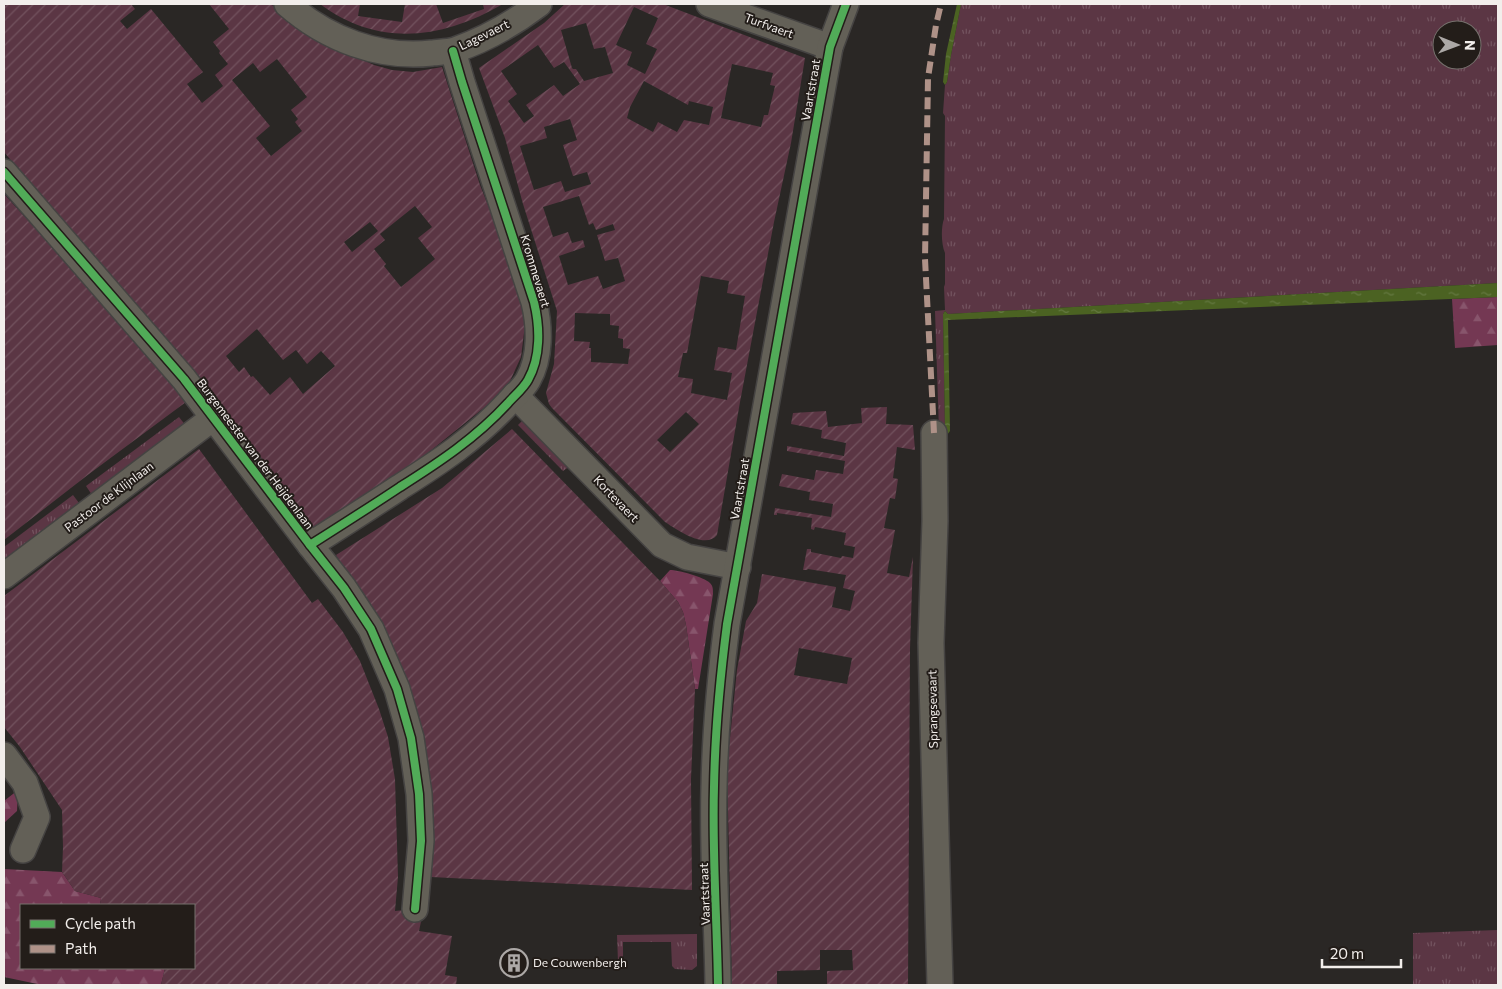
<svg xmlns="http://www.w3.org/2000/svg" width="1502" height="989" font-family="Commissioner,sans-serif">
  <style>
    .grass { fill: url(#grass-tufts); fill-rule: evenodd }
    .forest { fill: url(#forest-firs) }
    .garden { fill: url(#garden-furrows); fill-rule: evenodd }
    .water { fill: url(#water-ripples) }
    .lines { fill: none; stroke-linecap: round; stroke-linejoin: round }
    .minor-casing { stroke: #454342; stroke-width: 28 }
    .minor { stroke: #636057; stroke-width: 25 }
    .quiet { stroke: #af9288; stroke-width: 6; stroke-dasharray: 12 6; stroke-linecap: butt }
    .cycleway-casing { stroke: #231d19; stroke-width: 11 }
    .cycleway { stroke: #51ab58; stroke-width: 8 }
    .labels { text-anchor: middle; stroke-width: 4; stroke-linejoin: round; paint-order: stroke }
    .street-label { font-size: 12px; fill: #f2eeeb; stroke: #231d19 }
    .poi-label { font-size: 12px; fill: #f2eeeb; stroke: #231d19; text-anchor: start }
  </style>
  <defs>
    <pattern id="grass-tufts" width="24" height="20" patternUnits="userSpaceOnUse" patternTransform="scale(1.25)"><rect width="24" height="20" fill="#5b3644"/><path d="M3 7l-1-3M5 7V3M7 7l1-3M15 17l-1-3M17 17v-4M19 17l1-3" fill="none" stroke="#73535f"/></pattern>
    <pattern id="forest-firs" width="22" height="20" patternUnits="userSpaceOnUse" patternTransform="scale(1.25)"><rect width="22" height="20" fill="#743853"/><path d="M5 1l3.5 6h-7zM16 11l3.5 6h-7z" fill="#88556c"/></pattern>
    <pattern id="garden-furrows" width="10" height="10" patternUnits="userSpaceOnUse" patternTransform="scale(1.25)"><rect width="10" height="10" fill="#5b3644"/><path d="M-1 1l2-2M0 10L10 0M9 11l2-2" fill="none" stroke="#73535f"/></pattern>
    <pattern id="water-ripples" width="26" height="14" patternUnits="userSpaceOnUse" patternTransform="scale(1.25)"><rect width="26" height="14" fill="#4b6222"/><path d="M2 4q2-2 4 0t4 0M15 11q2-2 4 0t4 0" fill="none" stroke="#657942"/></pattern>
  </defs>
  <rect width="100%" height="100%" fill="#2a2725"/>
  <g class="grass">
    <path d="M961,4H1498V283L948,314L945,311L943,314L945,430L947,443L941,438L939,431L935,311L945,310L944,287L945,284V253C941,244 941,227 944,219L945,116L943,113L945,85L947,82L951,55ZM1442,30H1472V60H1442Z"/>
    <path d="M179,417L186,426L92,495L86,486Z"/>
    <path d="M523,420L570,466L563,471L518,425Z"/>
    <path d="M73,495L79,503L4,559V547Z"/>
    <path d="M1498,930V985H1413V933Z"/>
    <path d="M697,934V966L692,970L675,969L672,966L671,942H623V962H618L617,935Z"/>
  </g>
  <g class="forest">
    <path d="M1498,297V345L1455,348L1452,299Z"/>
    <path d="M670,570C678,570 704,577 710,583C713,586 713,589 713,594L698,689H695L686,625L683,612L678,602L660,581Z"/>
    <path d="M18,790L17,811L4,823V801Z"/>
    <path d="M4,869L62,872L75,891L101,898L100,905H21V968H165L161,985H42L4,977Z"/>
  </g>
  <g class="garden">
    <path d="M4,4H131L135,9L120,21L127,29L151,9L203,72L187,84L202,103L223,86L215,75L228,64L219,53L220,51L213,42L229,29L209,4H271L303,33L374,65L392,70L413,72L442,67L480,185L499,233L526,317L521,357L506,390L424,456L314,527L183,362L118,288L4,152ZM277,59L307,97L291,110L298,119L295,122L302,131L271,156L256,138L270,126L232,80L253,63L260,72ZM415,206L432,227L418,238L435,259L401,287L384,266L386,264L374,249L385,240L380,234ZM370,222L378,231L352,252L344,242ZM257,329L283,360L296,350L307,364L321,351L335,366L303,394L290,377L270,395L253,376L251,377L244,367L239,372L226,356Z"/>
    <path d="M320,4H360L358,16L402,22L405,4H436L443,23L484,9L483,4H503C443,39 379,48 320,4Z"/>
    <path d="M565,4H663L805,58L791,143L774,222L740,402L717,535C705,550 676,529 665,522L552,408L549,404L546,393L554,364L557,311L523,204L505,138L479,68L544,23ZM634,7L658,18L646,44L657,49L645,74L627,65L632,52L616,45ZM586,23L594,49L605,47L613,73L584,81L576,69H573L572,68L561,30ZM538,45L554,68L564,62L580,84L563,96L554,85L526,105L534,116L524,123L508,101L517,94L501,71ZM732,64L773,73L770,85L775,86L768,115H764L761,127L721,118ZM644,81L688,105L689,101L713,107L709,125L684,120L677,132L658,122L653,132L627,118L630,107ZM570,119L577,140L563,145L573,176L587,172L591,184L565,192L561,181L534,190L520,146L547,138L544,127ZM579,196L589,225L593,223L596,230L613,224L615,230L597,235L605,261L618,258L625,281L603,289L598,276L568,285L559,256L585,247L583,240L572,243L568,232L553,237L543,207ZM701,276L729,281L727,293L745,296L736,350L718,347L714,370L732,373L727,400L691,393L693,379L678,377L683,353H687ZM575,313L610,314V325L619,326L618,338L623,339V348L630,349L628,364L591,362V348H589L590,342L574,341ZM686,412L699,424L670,452L657,440Z"/>
    <path d="M4,194L103,303L186,402L89,474L4,540Z"/>
    <path d="M887,407L886,424L913,425L915,450L897,447L893,478L898,479L895,499L890,498L884,528L895,530L887,573L909,577L913,557L910,649L908,985H827V971L853,970L852,950H820V970L777,971V985H732L727,767L737,670L746,621L757,603L762,574L836,587L832,607L850,611L855,591L843,588L846,575L808,569L807,570H803L807,549H811V552L841,558L842,556L853,558L855,547L844,545L846,533L815,527L814,530L811,529L812,518L777,513V515H774L775,508L831,517L833,504L809,500L810,492L779,486L782,474L814,480L816,470L843,474L845,461L787,451V446L844,456L846,443L821,438L822,430L791,424L793,413L826,411L828,427L862,423L861,408ZM799,648L852,658L847,684L794,675Z"/>
    <path d="M512,429L660,581L678,602L683,612L686,625L695,689L691,779L692,890L431,877L432,800L426,755L394,653L336,555L442,488Z"/>
    <path d="M199,449L312,603L318,599L343,632L360,661L379,709L388,737L395,779L398,877L395,911L415,909L422,917L419,931L452,936L445,975L457,977L456,985H161L165,968H194V905H100L101,898L75,891L62,872L63,847L62,810L20,747L4,727V596Z"/>
  </g>
  <g class="water">
    <path d="M957,4H961L951,55L947,82L945,85L943,82L946,54Z"/>
    <path d="M1498,283V297L948,320L950,431L947,435L945,431L943,314L945,311L948,314Z"/>
  </g>
  <g class="lines">
    <defs>
      <g id="minor">
        <path d="M287,4C327,39 379,59 432,53C439,52 448,52 455,50C484,40 514,23 539,4"/>
        <path d="M709,4L830,47"/>
        <path d="M4,172L184,379L310,545L344,588L371,629L397,689L411,738L419,794L421,841L415,909"/>
        <path d="M515,395L662,545L687,557L738,567"/>
        <path d="M934,433L935,521L931,643L940,985"/>
        <path d="M310,545C340,526 370,507 400,487C438,463 476,438 508,403C514,396 523,389 528,380C541,357 540,327 534,302L462,82L453,51"/>
        <path d="M4,576L213,418"/>
        <path d="M4,755L25,783L37,817L23,850"/>
        <path d="M718,985C717,919 712,853 714,787C715,732 720,678 727,624L830,47L846,4"/>
      </g>
    </defs>
    <use href="#minor" class="minor-casing"/>
    <use href="#minor" class="minor"/>
    <path class="quiet" d="M934,433L925,259L928,78L936,25L941,4"/>
    <defs>
      <g id="cycleway">
        <path d="M4,172L184,379L310,545L344,588L371,629L397,689L411,738L419,794L421,841L415,909"/>
        <path d="M310,545C340,526 370,507 400,487C438,463 476,438 508,403C514,396 523,389 528,380C541,357 540,327 534,302L462,82L453,51"/>
        <path d="M718,985C717,919 712,853 714,787C715,732 720,678 727,624L830,47L846,4"/>
      </g>
    </defs>
    <use href="#cycleway" class="cycleway-casing"/>
    <use href="#cycleway" class="cycleway"/>
  </g>
  <defs>
    <symbol id="building-ring" viewBox="-11 -11 22 22"><circle r="9.5" fill="#231d19" stroke="#aca8a6" stroke-width="1.5"/><path d="M-4-6H4V6H1V3H-1V6H-4ZM-2.5-4.3h1.7v1.8h-1.7ZM.8-4.3h1.7v1.8H.8ZM-2.5-1h1.7V.8h-1.7ZM.8-1h1.7V.8H.8Z" fill="#aca8a6"/></symbol>
  </defs>
  <g fill-rule="evenodd">
    <use href="#building-ring" x="498" y="947" width="32" height="32"/>
  </g>
  <g class="labels">
    <g class="street-label">
      <text transform="translate(769 26) rotate(20)" y="4">Turfvaert</text>
      <text transform="translate(484 35) rotate(-26)" y="4">Lagevaert</text>
      <text transform="translate(811 90) rotate(-80)" y="4">Vaartstraat</text>
      <text transform="translate(535 271) rotate(73)" y="4">Krommevaert</text>
      <text transform="translate(255 454) rotate(53)" y="4">Burgemeester van der Heijdenlaan</text>
      <text transform="translate(740 489) rotate(-80)" y="4">Vaartstraat</text>
      <text transform="translate(109 497) rotate(-37)" y="4">Pastoor de Klijnlaan</text>
      <text transform="translate(616 499) rotate(46)" y="4">Kortevaert</text>
      <text transform="translate(933 709) rotate(-91)" y="4">Sprangsevaart</text>
      <text transform="translate(705 894) rotate(-92)" y="4">Vaartstraat</text>
    </g>
    <g class="poi-label">
      <text x="533" y="967">De Couwenbergh</text>
    </g>
  </g>
  <rect width="1502" height="989" fill="none" stroke="#f2eeeb" stroke-width="10"/>
  <rect x="20" y="904" width="175" height="65" fill="#231d19" stroke="#76716d"/>
  <rect x="30" y="920" width="25" height="8" fill="#51ab58" stroke="#76716d"/>
  <text x="65" y="929" font-size="15" fill="#f2eeeb">Cycle path</text>
  <rect x="30" y="945" width="25" height="8" fill="#af9288" stroke="#76716d"/>
  <text x="65" y="954" font-size="15" fill="#f2eeeb">Path</text>
  <g transform="translate(1457 45) rotate(91)"><circle r="24" fill="#231d19" stroke="#76716d"/>
  <path d="M0-4L9 19L0 12L-9 19Z" fill="#aca8a6"/>
  <text y="-8" font-size="14" font-weight="bold" text-anchor="middle" fill="#f2eeeb">N</text>
  </g>
  <path d="M1322 959v8h79v-8" fill="none" stroke="#f2eeeb" stroke-width="2.5"/>
  <text x="1330" y="959" font-size="15" fill="#f2eeeb" stroke="#231d19" stroke-width="4" paint-order="stroke">20 m</text>
</svg>
